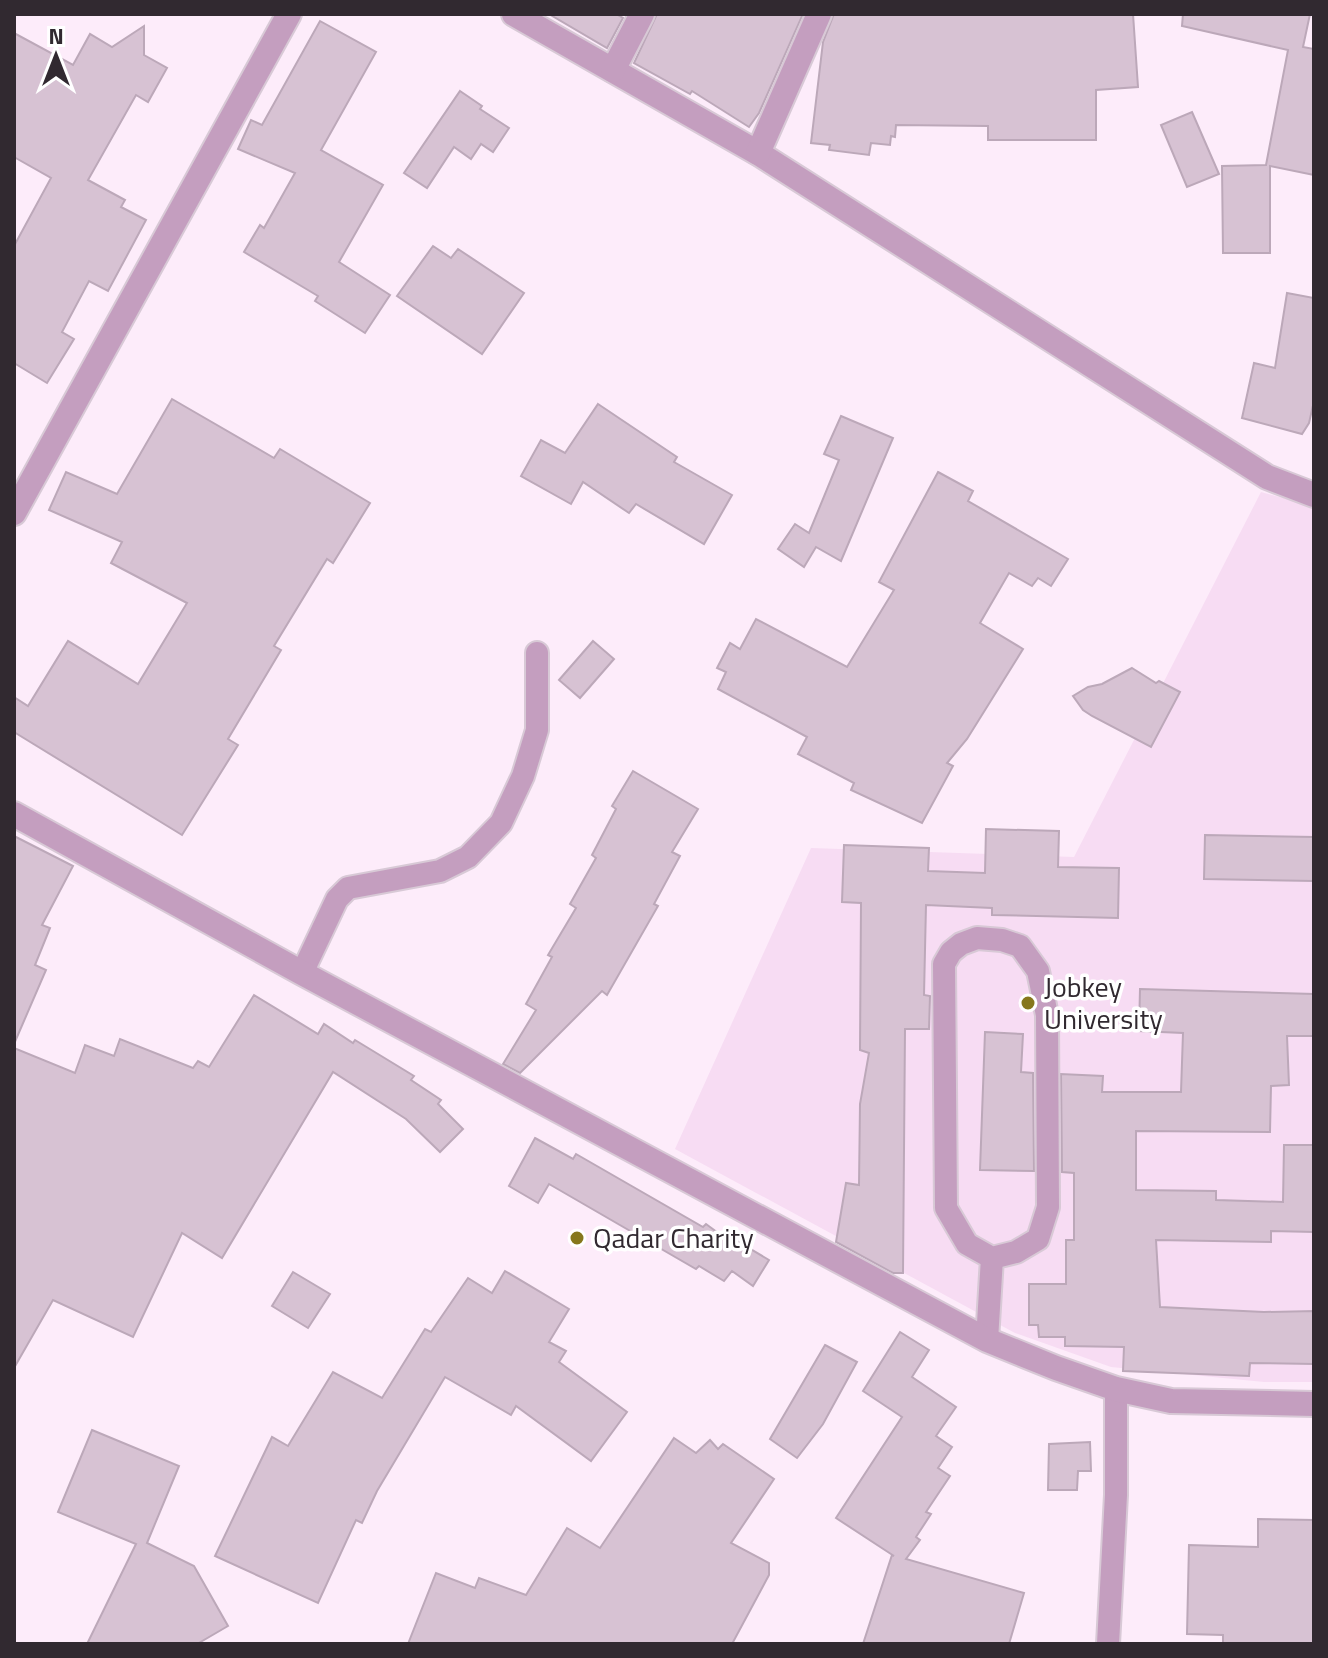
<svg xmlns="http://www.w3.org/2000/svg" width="1328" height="1658" font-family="'Titillium Web',sans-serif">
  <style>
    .built { fill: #f7dcf3 }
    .building { fill: #d7c2d3; stroke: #bca8b9; stroke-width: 2 }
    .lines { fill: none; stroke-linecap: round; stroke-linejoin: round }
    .lane-casing { stroke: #d8c9d6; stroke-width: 26 }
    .street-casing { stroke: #d8c9d6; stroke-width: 28 }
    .lane { stroke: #c49ebf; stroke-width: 22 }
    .street { stroke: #c49ebf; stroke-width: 24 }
    .poi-dot { fill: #86771c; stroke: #fff; stroke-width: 3 }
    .labels { text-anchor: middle; stroke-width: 7; stroke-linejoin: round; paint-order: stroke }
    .poi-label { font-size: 28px; fill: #312930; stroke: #fff; text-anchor: start }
  </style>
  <rect width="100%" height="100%" fill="#fdecfa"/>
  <path class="built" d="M1261,492L1314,506V1382H1264L1111,1367L1015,1333L675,1149L811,848L1074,857Z"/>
  <g class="building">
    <path d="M549,14H616L623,18L607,48Z"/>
    <path d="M657,14H803L759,113L749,127L692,91L690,94L634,63Z"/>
    <path d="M834,14H1133L1138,87L1096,90V140H988V126L896,125L895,137L891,136L890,145L871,143L869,155L829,150L830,145L811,143L823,42Z"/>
    <path d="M1183,14H1310L1303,47L1314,49V175L1270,166V253H1223L1222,166L1266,165L1288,50L1182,26Z"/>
    <path d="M320,21L376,52L321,150L383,185L339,262L390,295L365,333L315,301L318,296L244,252L260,225L264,228L295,173L238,149L251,120L262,125Z"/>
    <path d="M144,26V55L167,68L148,102L136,95L88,180L125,200L121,207L146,220L108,291L89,281L62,332L74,339L47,383L14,363V246L51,178L14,157V33L73,65L90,34L112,47Z"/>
    <path d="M460,91L482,106L480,109L509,128L493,152L481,144L471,159L454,147L427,188L404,173Z"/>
    <path d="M1192,112L1219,174L1187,187L1161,125Z"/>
    <path d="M433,246L451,258L458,249L524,293L482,354L397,296Z"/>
    <path d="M1287,293L1314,298V401L1309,423L1302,434L1242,418L1254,363L1275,368Z"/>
    <path d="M172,399L274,458L280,449L370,503L333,563L327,559L274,646L281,650L228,739L238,745L182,835L14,732V697L28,706L68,641L138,684L187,603L111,563L122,542L49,510L66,472L117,494Z"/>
    <path d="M598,404L677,457L674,462L732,495L704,544L636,504L629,513L583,482L571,504L521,476L541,440L565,453Z"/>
    <path d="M841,416L893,438L841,561L816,547L804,567L778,549L795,524L809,533L839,460L824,454Z"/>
    <path d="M938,472L973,491L968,501L1068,559L1051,586L1038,578L1032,586L1009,573L980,623L1023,649L967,739L947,763L953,766L922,823L851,790L854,783L798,754L807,737L718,689L726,672L717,668L730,643L740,649L756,619L847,667L894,590L879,582Z"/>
    <path d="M593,641L614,659L580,698L559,680Z"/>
    <path d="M1132,668L1156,683L1159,681L1180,692L1151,747L1092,716L1083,710L1073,696L1088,687L1102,684Z"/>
    <path d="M633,771L698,809L672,852L680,856L654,904L658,906L607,995L602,991L520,1073L503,1064L536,1010L526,1004L552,957L548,955L576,908L570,904L596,858L592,855L616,809L612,806Z"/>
    <path d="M986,829L1059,831L1058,867L1119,868L1118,918L992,915V908L926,905L924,995L930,996L929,1029H905L903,1273H893L836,1242L846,1183L859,1185L860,1104L869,1053L860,1050L861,903L842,902L844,845L929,848L928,871L985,873Z"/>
    <path d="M1205,835L1314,837V881L1204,879Z"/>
    <path d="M14,836L73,866L42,925L50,928L35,965L46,970L14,1044Z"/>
    <path d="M1140,989L1314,994V1036H1287L1289,1085L1271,1086L1270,1132L1136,1131V1190L1216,1191V1200L1283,1202L1284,1145H1314V1232L1271,1231V1242L1156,1240L1160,1307L1264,1312L1314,1311V1364L1250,1363L1249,1376L1123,1371L1124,1347L1065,1346V1337H1039L1038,1325H1029V1284H1066V1240H1074V1173L1062,1172L1061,1074L1103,1076L1102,1092H1181L1183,1033L1139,1031Z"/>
    <path d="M254,995L318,1034L324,1024L353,1043L355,1040L414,1076L411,1080L441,1100L438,1104L463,1129L440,1152L406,1119L333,1072L222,1258L182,1233L133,1337L53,1300L14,1368V1048L75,1073L85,1045L114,1056L120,1039L193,1068L198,1061L209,1067Z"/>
    <path d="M985,1032L1023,1034L1021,1072L1033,1073L1034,1171L980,1170Z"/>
    <path d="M535,1138L573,1159L576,1154L703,1227L706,1224L725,1238L727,1235L769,1260L753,1286L732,1271L724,1281L699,1266L696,1269L549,1184L538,1203L509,1186Z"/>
    <path d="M505,1271L569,1309L549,1342L566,1351L559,1362L627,1412L591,1461L516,1406L511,1415L445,1377L377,1491L362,1523L356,1520L318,1603L215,1556L272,1437L288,1446L333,1372L382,1398L425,1329L431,1332L468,1278L492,1293Z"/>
    <path d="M293,1272L330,1294L308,1328L272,1306Z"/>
    <path d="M900,1332L929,1350L912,1377L956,1407L936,1436L952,1447L938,1468L950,1476L926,1512L931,1514L916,1537L920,1540L906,1559L1024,1593L1009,1644H863L892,1555L894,1556L836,1518L902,1417L863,1391Z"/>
    <path d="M825,1345L857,1362L823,1424L797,1458L770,1439Z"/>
    <path d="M92,1430L179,1466L147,1543L194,1566L228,1626L197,1644H87L136,1544L58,1512Z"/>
    <path d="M674,1438L696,1453L710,1440L718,1449L723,1444L774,1479L731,1543L769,1563V1575L732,1644H408L436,1573L475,1588L479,1578L526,1595L567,1528L600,1548Z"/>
    <path d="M1090,1442L1091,1471H1078L1077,1490H1048L1049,1444Z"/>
    <path d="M1258,1519L1314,1520V1644H1223V1635L1187,1634L1189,1545L1258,1547Z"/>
  </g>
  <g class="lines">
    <defs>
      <g id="lane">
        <path d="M302,973L337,899L348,888L440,871L468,857L501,823L523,776L537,730V653"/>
        <path d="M987,1340L992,1258L967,1244L946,1208L944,964L951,952L961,944L977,938L1002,940L1020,946L1038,971L1047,1015L1048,1207L1038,1239L1016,1252L992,1258"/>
        <path d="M1108,1644L1116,1495V1389"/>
      </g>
      <g id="street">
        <path d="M514,14L758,153L1267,477L1314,495"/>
        <path d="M613,70L642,14"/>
        <path d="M758,153L819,14"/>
        <path d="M14,513L289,14"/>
        <path d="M14,814L302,973L987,1340L1056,1368L1116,1389L1171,1401L1314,1404"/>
      </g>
    </defs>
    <use href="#lane" class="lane-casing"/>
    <use href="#street" class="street-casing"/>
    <use href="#lane" class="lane"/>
    <use href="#street" class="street"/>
  </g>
  <g class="poi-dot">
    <circle cx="1028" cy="1003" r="8"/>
    <circle cx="577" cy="1238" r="8"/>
  </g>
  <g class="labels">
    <g class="poi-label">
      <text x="1044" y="997">Jobkey<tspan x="1044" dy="32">University</tspan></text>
      <text x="593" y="1248">Qadar Charity</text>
    </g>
  </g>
  <rect width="1328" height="1658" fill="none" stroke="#312930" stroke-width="32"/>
  <g transform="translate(56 56)" stroke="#ffffff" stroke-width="6" paint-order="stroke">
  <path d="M0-6L14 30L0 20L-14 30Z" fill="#312930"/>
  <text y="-12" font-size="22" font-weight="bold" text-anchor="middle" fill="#312930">N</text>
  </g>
</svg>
